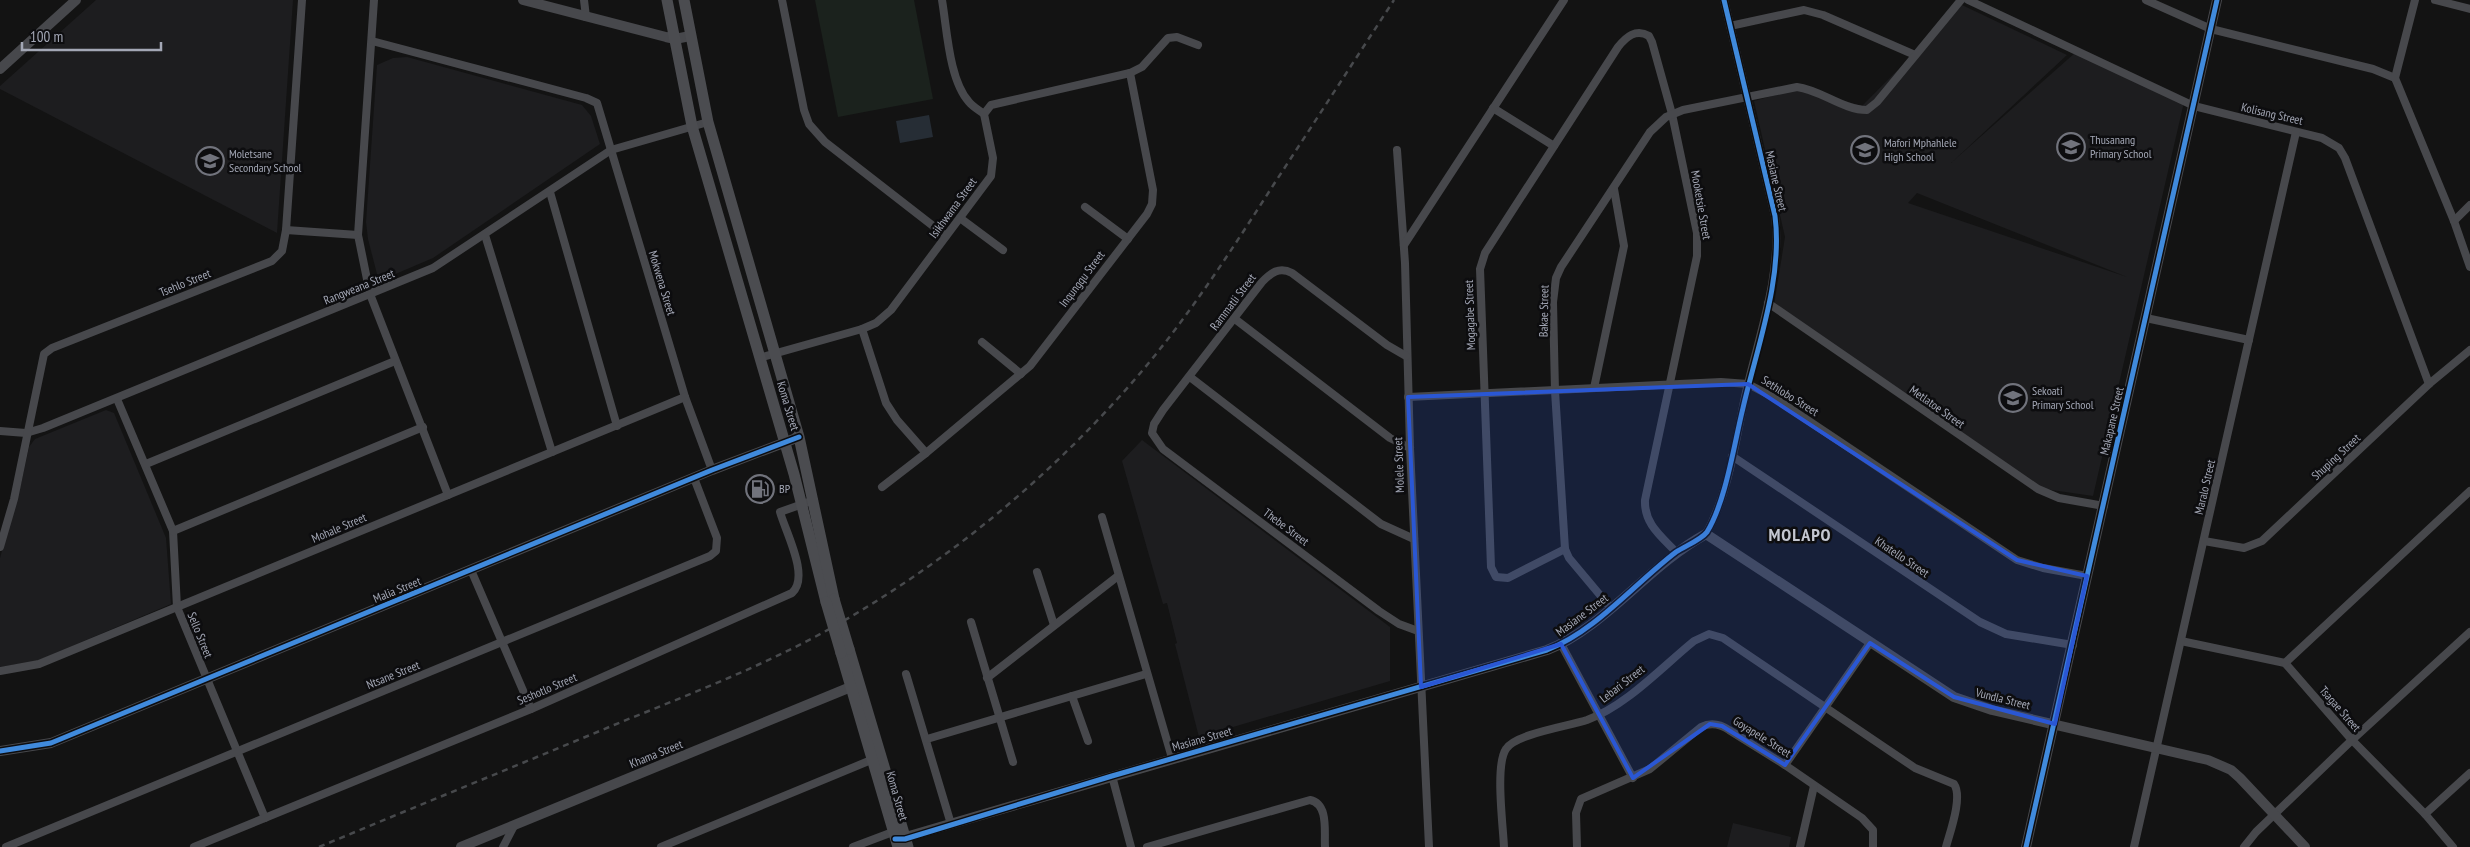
<svg xmlns="http://www.w3.org/2000/svg" width="2470" height="847" font-family="'PT Sans Narrow',sans-serif">
  <style>
    .built { fill: #1d1d1f; fill-rule: evenodd }
    .green { fill: #1b221d }
    .water { fill: #262d35 }
    .lines { fill: none; stroke-linecap: round; stroke-linejoin: round }
    .minor { stroke: #47484c; stroke-width: 8 }
    .tertiary { stroke: #47484c; stroke-width: 10 }
    .secondary { stroke: #4b4c50; stroke-width: 11 }
    .rail { stroke: #47494c; stroke-width: 2.5; stroke-dasharray: 6 5; stroke-linecap: butt }
    .secondary-bridge { stroke: #4b4c50; stroke-width: 11 }
    .cycleway-casing { stroke: #0d0d0f; stroke-width: 8 }
    .cycleway { stroke: #408adc; stroke-width: 5 }
    .marked { fill: #2a57d4; fill-opacity: 0.2; stroke: #2a57d4; stroke-width: 4; stroke-linejoin: round }
    .labels { text-anchor: middle; stroke-width: 5; stroke-linejoin: round; paint-order: stroke }
    .street-label { font-size: 12px; fill: #a3a7b5; stroke: #0d0d0f }
    .poi-label { font-size: 12px; fill: #a3a7b5; stroke: #0d0d0f; text-anchor: start }
    .district-label { font-size: 18px; font-weight: bold; letter-spacing: 1px; fill: #c4c7d1; stroke: #0d0d0f }
  </style>
  <rect width="100%" height="100%" fill="#131313"/>
  <g class="built">
    <path d="M96,0H293L277,233L0,89V86Z"/>
    <path d="M1962,5L2067,55L1951,163L2076,52L2184,102L2093,496L2045,489L1774,305L1785,237L1754,101L1800,88L1862,106ZM1917,193L2127,277L1908,203Z"/>
    <path d="M407,57L582,105L591,116L600,144L433,258L386,278H378L368,239L366,222L377,65L393,58Z"/>
    <path d="M106,410L114,413L166,538L171,604L37,661L0,667V558L22,480L29,447L35,439Z"/>
    <path d="M1142,440L1390,627V681L1199,737L1175,644L1177,643L1167,603L1163,604L1122,461Z"/>
    <path d="M1733,823L1791,837L1789,847H1727Z"/>
  </g>
  <path class="green" d="M815,0H914L933,99L838,117Z"/>
  <path class="water" d="M929,115L933,137L900,143L896,121Z"/>
  <g class="lines">
    <g class="minor">
      <path d="M374,0L358,235L370,294L448,495"/>
      <path d="M584,0L586,17"/>
      <path d="M782,0L804,110L809,124L825,142L946,236"/>
      <path d="M942,0C947,29 949,80 969,102C973,107 979,110 984,114"/>
      <path d="M1968,0L2194,106L2322,138L2339,148L2345,158L2429,384"/>
      <path d="M2146,0L2211,29L2373,69L2395,78"/>
      <path d="M2415,0L2395,78L2454,221L2470,267"/>
      <path d="M2435,0L2470,9"/>
      <path d="M1730,26L1804,10L1823,15L1915,55"/>
      <path d="M372,41L586,98L597,103L685,397L712,470"/>
      <path d="M1493,108L1554,146"/>
      <path d="M1397,150L1405,263L1410,448L1429,847"/>
      <path d="M550,192L617,426"/>
      <path d="M1085,207L1128,239"/>
      <path d="M960,218L1003,250"/>
      <path d="M2454,221L2470,205"/>
      <path d="M286,230L358,235"/>
      <path d="M485,235L552,452"/>
      <path d="M1404,245L1564,0"/>
      <path d="M1768,303L2038,489L2059,498L2104,506"/>
      <path d="M2146,318L2249,340"/>
      <path d="M1235,319L1390,438L1410,448"/>
      <path d="M862,329L886,403L897,420L926,453"/>
      <path d="M982,342L1021,374"/>
      <path d="M1406,356L1387,345L1292,273C1279,266 1271,273 1262,282L1163,410L1154,424L1152,433L1163,449L1379,611L1399,624L1418,631"/>
      <path d="M759,358L862,329L876,323L891,310L991,176L993,158L984,114L991,105L1130,73L1142,67L1168,38L1177,37L1198,45"/>
      <path d="M1190,377L1381,524L1414,539"/>
      <path d="M1594,388L1624,246L1614,189"/>
      <path d="M1408,397L1721,382L1748,384L1773,397L2017,560L2043,568L2087,576"/>
      <path d="M117,399L173,531L177,607L265,818"/>
      <path d="M0,431L26,433L43,428L433,268L611,150L708,122"/>
      <path d="M1732,456L1980,622L2006,634L2073,645"/>
      <path d="M146,464L395,361"/>
      <path d="M882,487L926,453L1030,366L1147,214L1152,204L1153,190L1130,73"/>
      <path d="M1102,517L1172,758"/>
      <path d="M173,531L423,427"/>
      <path d="M1706,534C1730,491 1736,436 1747,388C1760,332 1782,273 1775,216L1724,0"/>
      <path d="M2204,541L2244,548L2262,541L2429,384L2470,350"/>
      <path d="M0,547L14,499L44,354L52,348L272,261L282,251L286,230L302,0"/>
      <path d="M1565,549L1508,578L1496,577L1491,567L1480,269L1485,253L1618,47C1626,37 1636,28 1649,36L1652,42L1672,114L1697,233V256L1645,500C1644,524 1661,536 1676,552"/>
      <path d="M471,570L531,709"/>
      <path d="M1037,572L1054,625"/>
      <path d="M1610,607L1569,558L1565,549L1555,391L1553,302L1556,278L1561,267L1650,132L1666,117L1683,110L1797,87C1821,90 1843,110 1867,110L1877,102L1961,0"/>
      <path d="M971,622L1013,762"/>
      <path d="M2181,641L2285,663L2352,740L2425,814L2453,847"/>
      <path d="M1561,644L1633,778"/>
      <path d="M2285,663L2470,491"/>
      <path d="M0,671L39,664L685,397"/>
      <path d="M906,674L951,824"/>
      <path d="M987,678L1118,576"/>
      <path d="M1072,696L1088,741"/>
      <path d="M927,739L1146,674"/>
      <path d="M1785,765L1870,643"/>
      <path d="M1112,776L1131,847"/>
      <path d="M2425,814L2470,773"/>
      <path d="M6,847L710,556L716,551L717,538L694,478"/>
      <path d="M194,847L531,709L792,593C810,577 786,533 780,512L814,500"/>
      <path d="M503,847L514,826"/>
      <path d="M661,847L876,758"/>
      <path d="M853,847L898,830"/>
      <path d="M1147,847L1310,800C1329,804 1324,832 1325,847"/>
      <path d="M1504,847C1503,825 1495,765 1506,749C1515,734 1569,726 1587,720C1626,706 1662,667 1694,641L1709,634L1723,638L1915,768L1954,784C1963,797 1950,832 1946,847"/>
      <path d="M1577,847L1576,813L1581,799L1650,769L1701,727C1711,722 1720,724 1729,730L1785,765L1862,818L1873,830V847"/>
      <path d="M1800,847L1814,786"/>
      <path d="M2134,847L2296,132"/>
      <path d="M2244,847L2256,832L2352,740L2470,632"/>
    </g>
    <g class="tertiary">
      <path d="M523,0L666,37L675,39L690,36"/>
      <path d="M0,69L76,0"/>
      <path d="M0,751L51,743L712,470L799,437"/>
      <path d="M899,839L1547,650C1604,628 1649,565 1706,534L1954,697L1992,710L2208,760L2231,770L2240,778L2305,847"/>
      <path d="M461,847L858,684"/>
      <path d="M2026,847L2217,0"/>
    </g>
    <g class="secondary">
      <path d="M667,0L692,126L794,474L826,602"/>
      <path d="M684,0L708,122L799,437L834,599"/>
      <path d="M849,649L908,847"/>
      <path d="M841,653L898,847"/>
    </g>
    <path class="rail" d="M319,847C417,806 516,766 614,725C690,694 769,664 840,623C949,560 1046,480 1129,386C1184,324 1229,254 1274,184C1314,123 1354,61 1394,0"/>
    <g class="secondary-bridge">
      <path d="M834,599L849,649"/>
      <path d="M826,602L841,653"/>
    </g>
    <defs>
      <g id="cycleway">
        <path d="M0,751L51,743L712,470L799,437"/>
        <path d="M895,839H905L1112,776L1547,650C1596,631 1634,584 1676,552C1685,546 1701,540 1707,532C1726,501 1734,444 1743,408C1757,347 1783,279 1775,216L1724,0"/>
        <path d="M2026,847L2217,0"/>
      </g>
    </defs>
    <use href="#cycleway" class="cycleway-casing"/>
    <use href="#cycleway" class="cycleway"/>
  </g>
  <path class="marked" d="M1748,384L2017,560L2087,576L2055,724L1954,697L1870,643L1785,765L1722,726L1710,724L1633,778L1561,644L1421,687L1408,397Z"/>
  <defs>
    <symbol id="school-ring" viewBox="-11 -11 22 22"><circle r="9.5" fill="#0d0d0f" stroke="#71737c" stroke-width="1.5"/><path d="M0-5L7-2L0 1L-7-2ZM-4 1L0 2.5L4 1V4Q0 6-4 4Z" fill="#71737c"/></symbol>
    <symbol id="fuel-ring" viewBox="-11 -11 22 22"><circle r="9.5" fill="#0d0d0f" stroke="#71737c" stroke-width="1.5"/><path d="M-5.5-6h7V0h2V4h1.3V-2.5L3-4.5l.8-.8L6-3V5H2.5V1h-1V6h-7ZM-4.2-4.7v3.2H.2V-4.7Z" fill="#71737c"/></symbol>
  </defs>
  <g fill-rule="evenodd">
    <use href="#school-ring" x="2055" y="131" width="32" height="32"/>
    <use href="#school-ring" x="1849" y="134" width="32" height="32"/>
    <use href="#school-ring" x="194" y="145" width="32" height="32"/>
    <use href="#school-ring" x="1997" y="382" width="32" height="32"/>
    <use href="#fuel-ring" x="744" y="473" width="32" height="32"/>
  </g>
  <g class="labels">
    <g class="street-label">
      <text transform="translate(2272 114) rotate(13)" y="4">Kolisang Street</text>
      <text transform="translate(1776 181) rotate(77)" y="4">Masiane Street</text>
      <text transform="translate(1701 205) rotate(80)" y="4">Mooketsie Street</text>
      <text transform="translate(953 208) rotate(-54)" y="4">Isikhwama Street</text>
      <text transform="translate(1082 279) rotate(-53)" y="4">Inqungqu Street</text>
      <text transform="translate(185 283) rotate(-22)" y="4">Tsehlo Street</text>
      <text transform="translate(662 283) rotate(73)" y="4">Mokwena Street</text>
      <text transform="translate(359 287) rotate(-22)" y="4">Rangweana Street</text>
      <text transform="translate(1233 302) rotate(-53)" y="4">Rammatli Street</text>
      <text transform="translate(1544 311) rotate(-89)" y="4">Bakae Street</text>
      <text transform="translate(1470 315) rotate(-92)" y="4">Mogagabe Street</text>
      <text transform="translate(1790 396) rotate(32)" y="4">Sethlobo Street</text>
      <text transform="translate(788 406) rotate(73)" y="4">Koma Street</text>
      <text transform="translate(1937 407) rotate(35)" y="4">Metlatoe Street</text>
      <text transform="translate(2112 421) rotate(-77)" y="4">Makapane Street</text>
      <text transform="translate(2336 457) rotate(-43)" y="4">Shuping Street</text>
      <text transform="translate(1399 465) rotate(-92)" y="4">Molele Street</text>
      <text transform="translate(2205 487) rotate(-77)" y="4">Maralo Street</text>
      <text transform="translate(1286 527) rotate(37)" y="4">Thebe Street</text>
      <text transform="translate(339 528) rotate(-23)" y="4">Mohale Street</text>
      <text transform="translate(1902 557) rotate(34)" y="4">Khatello Street</text>
      <text transform="translate(397 590) rotate(-22)" y="4">Malia Street</text>
      <text transform="translate(1582 615) rotate(-37)" y="4">Masiane Street</text>
      <text transform="translate(200 635) rotate(68)" y="4">Sello Street</text>
      <text transform="translate(393 675) rotate(-22)" y="4">Ntsane Street</text>
      <text transform="translate(1622 684) rotate(-38)" y="4">Lebari Street</text>
      <text transform="translate(547 689) rotate(-23)" y="4">Seshotlo Street</text>
      <text transform="translate(2003 699) rotate(14)" y="4">Vundla Street</text>
      <text transform="translate(2340 709) rotate(49)" y="4">Tsagae Street</text>
      <text transform="translate(1762 737) rotate(32)" y="4">Goyapele Street</text>
      <text transform="translate(1202 739) rotate(-16)" y="4">Masiane Street</text>
      <text transform="translate(656 754) rotate(-22)" y="4">Khama Street</text>
      <text transform="translate(897 796) rotate(74)" y="4">Koma Street</text>
    </g>
    <g class="poi-label">
      <text x="2090" y="144">Thusanang<tspan x="2090" dy="14">Primary School</tspan></text>
      <text x="1884" y="147">Mafori Mphahlele<tspan x="1884" dy="14">High School</tspan></text>
      <text x="229" y="158">Moletsane<tspan x="229" dy="14">Secondary School</tspan></text>
      <text x="2032" y="395">Sekoati<tspan x="2032" dy="14">Primary School</tspan></text>
      <text x="779" y="493">BP</text>
    </g>
    <g class="district-label">
      <text x="1800" y="541">MOLAPO</text>
    </g>
  </g>
  <path d="M22 42v8h139v-8" fill="none" stroke="#a3a7b5" stroke-width="2.5"/>
  <text x="30" y="42" font-size="15" fill="#a3a7b5" stroke="#0d0d0f" stroke-width="4" paint-order="stroke">100 m</text>
</svg>
